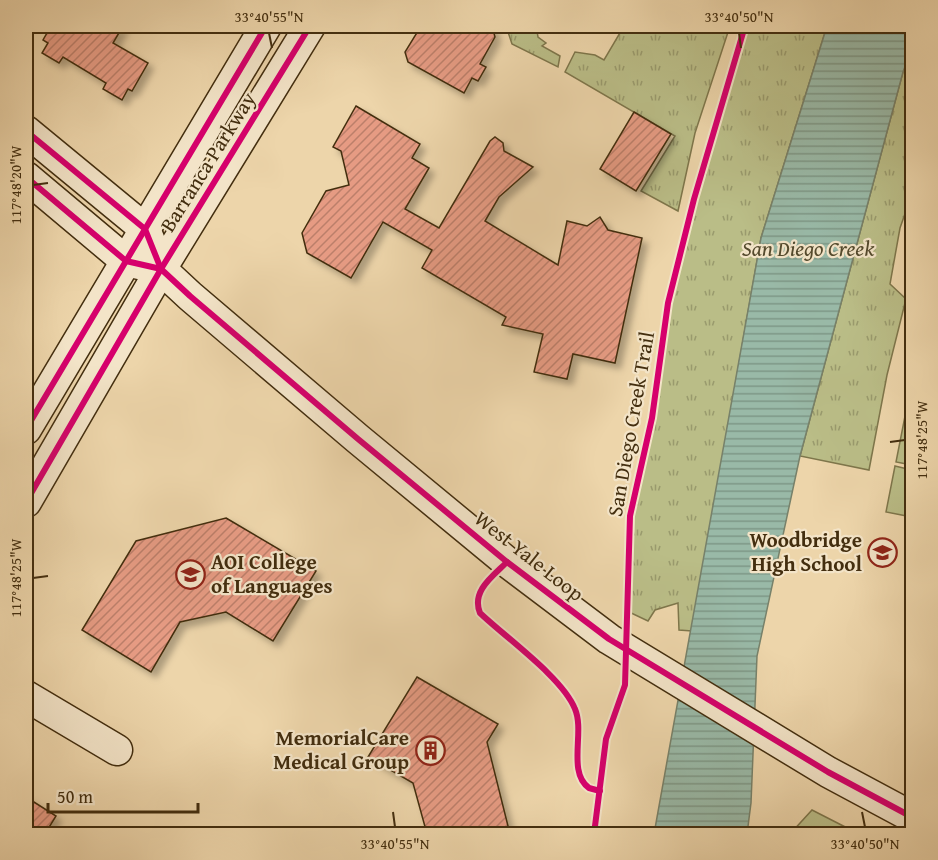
<svg xmlns="http://www.w3.org/2000/svg" width="938" height="860" font-family="'Gentium Book Plus',serif">
  <style>
    .grass { fill: url(#grass-tufts); stroke: #7e764b; stroke-width: 1.5 }
    .pitch { fill: #babd87; stroke: #7e764b; stroke-width: 1.5 }
    .water { fill: url(#water-rules); stroke: #77816a; stroke-width: 1.5 }
    .building { fill: url(#building-hatch); stroke: #432e0f; stroke-width: 1.5; filter: url(#shadow) }
    .lines { fill: none; stroke-linecap: round; stroke-linejoin: round }
    .secondary-casing { stroke: #432e0f; stroke-width: 33 }
    .secondary { stroke: #f3e4c8; stroke-width: 30 }
    .cycleway-casing { stroke: #f3e4c8; stroke-width: 10 }
    .cycleway { stroke: #d6006c; stroke-width: 6 }
    .ticks { fill: none; stroke: #432e0f; stroke-width: 2 }
    .labels { text-anchor: middle; stroke-width: 4.5; stroke-linejoin: round; paint-order: stroke }
    .street-label { font-size: 21px; fill: #432e0f; stroke: #f3e4c8 }
    .poi-label { font-size: 21px; font-weight: bold; fill: #432e0f; stroke: #f3e4c8; text-anchor: end }
    .water-label { font-size: 22px; font-style: italic; fill: #544a2d; stroke: #f3e4c8 }
    .neatline { fill: none; stroke: #432e0f; stroke-width: 2 }
    .ticks-label { font-size: 15px; text-anchor: middle; fill: #432e0f }
  </style>
  <defs>
    <pattern id="grass-tufts" width="24" height="20" patternUnits="userSpaceOnUse" patternTransform="scale(1.5)"><rect width="24" height="20" fill="#babd87"/><path d="M3 7l-1-3M5 7V3M7 7l1-3M15 17l-1-3M17 17v-4M19 17l1-3" fill="none" stroke="#999a6d"/></pattern>
    <pattern id="water-rules" width="6" height="5" patternUnits="userSpaceOnUse" patternTransform="scale(1.5)"><rect width="6" height="5" fill="#99b9a7"/><path d="M0 2.5h6" fill="none" stroke="#7e9786"/></pattern>
    <pattern id="building-hatch" width="6" height="6" patternUnits="userSpaceOnUse" patternTransform="scale(1.5)"><rect width="6" height="6" fill="#e69b83"/><path d="M-1 1l2-2M0 6l6-6M5 7l2-2" fill="none" stroke="#bc7f6a"/></pattern>
    <filter id="shadow"><feDropShadow dx="5.5" dy="5.5" stdDeviation="3" flood-color="#0004"/></filter>
  </defs>
  <rect width="100%" height="100%" fill="#edd5aa"/>
  <filter id="stains"><feTurbulence type="fractalNoise" baseFrequency=".00333" numOctaves="4"/><feColorMatrix values="0 0 0 0 .2 0 0 0 0 .09 0 0 0 0 .02 0 0 0 .5 -.17"/></filter>
  <radialGradient id="worn" r=".72"><stop offset=".6" stop-color="#630" stop-opacity="0"/><stop offset="1" stop-color="#630" stop-opacity=".3"/></radialGradient>
  <g class="grass">
    <path d="M506,26H540L537,31L538,37L546,43L542,46L560,56L558,67L512,44Z"/>
    <path d="M624,26H730L695,133L678,211L641,191L675,136L565,72L575,52L595,55L604,60Z"/>
    <path d="M745,26H827L761,238L692,631L679,630L678,603L655,610L648,621L629,612L630,516L652,418L668,304Z"/>
    <path d="M912,48V194L900,228L890,284L906,299L887,375L869,470L800,456L903,72Z"/>
    <path d="M812,810L859,834H790Z"/>
  </g>
  <g class="pitch">
    <path d="M905,416L912,417V465L896,462Z"/>
    <path d="M895,466L912,470V517L886,512Z"/>
  </g>
  <path class="water" d="M827,26H912V48L903,72L800,456L757,656L751,803L747,834H654L761,238Z"/>
  <g class="building">
    <path d="M51,26H123L113,43L148,63L132,91L128,89L122,100L103,89L106,83L63,57L59,63L42,53L48,43L43,40Z"/>
    <path d="M421,26H492L495,37L480,64L486,67L478,81L472,78L464,93L408,62L405,52Z"/>
    <path d="M356,106L420,144L412,158L429,168L405,209L439,228L490,141L495,137L503,143L504,151L533,167L499,197L485,221L558,265L567,221L587,226L600,217L608,230L642,238L615,363L573,354L567,379L534,372L543,334L502,325L506,317L422,268L432,250L383,222L351,278L307,253L302,233L326,191L349,185L341,151L333,147Z"/>
    <path d="M634,112L671,134L636,191L600,169Z"/>
    <path d="M226,518L316,571L273,641L226,612L180,622L151,672L82,630L136,541Z"/>
    <path d="M417,677L498,724L487,742L510,834H427L413,783L368,757Z"/>
    <path d="M26,797L56,816L45,834H26Z"/>
  </g>
  <g class="lines">
    <defs>
      <g id="secondary">
        <path d="M26,131L145,229L161,269L190,296L358,439L507,562L609,639L828,772L912,817"/>
        <path d="M26,177L126,261L144,265"/>
        <path d="M26,429L266,26"/>
        <path d="M26,502L161,269L310,26"/>
        <path d="M26,696L117,750"/>
      </g>
    </defs>
    <use href="#secondary" class="secondary-casing"/>
    <use href="#secondary" class="secondary"/>
    <defs>
      <g id="cycleway">
        <path d="M26,131L145,229L161,269L190,296L358,439L507,562L609,639L828,772L912,817"/>
        <path d="M26,177L126,261L161,269"/>
        <path d="M26,429L266,26"/>
        <path d="M26,502L161,269L310,26"/>
        <path d="M507,562C493,576 471,591 480,613C505,637 563,678 575,709C585,732 567,772 589,788L600,791"/>
        <path d="M594,834L606,739L625,685L630,516L652,418L668,303L694,199L745,26"/>
      </g>
    </defs>
    <use href="#cycleway" class="cycleway-casing"/>
    <use href="#cycleway" class="cycleway"/>
  </g>
  <path class="ticks" d="M269,33L272,48M739,33L741,48M33,185L48,183M890,442L905,440M33,578L48,576M393,812L395,827M862,812L865,827"/>
  <defs>
    <symbol id="school-ring" viewBox="-11 -11 22 22"><circle r="9.5" fill="#f3e4c8" stroke="#8f2418" stroke-width="1.5"/><path d="M0-5L7-2L0 1L-7-2ZM-4 1L0 2.5L4 1V4Q0 6-4 4Z" fill="#8f2418"/></symbol>
    <symbol id="university-ring" viewBox="-11 -11 22 22"><circle r="9.5" fill="#f3e4c8" stroke="#8f2418" stroke-width="1.5"/><path d="M0-5L7-2L0 1L-7-2ZM-4 1L0 2.5L4 1V4Q0 6-4 4Z" fill="#8f2418"/></symbol>
    <symbol id="building-ring" viewBox="-11 -11 22 22"><circle r="9.5" fill="#f3e4c8" stroke="#8f2418" stroke-width="1.5"/><path d="M-4-6H4V6H1V3H-1V6H-4ZM-2.5-4.3h1.7v1.8h-1.7ZM.8-4.3h1.7v1.8H.8ZM-2.5-1h1.7V.8h-1.7ZM.8-1h1.7V.8H.8Z" fill="#8f2418"/></symbol>
  </defs>
  <g fill-rule="evenodd">
    <use href="#school-ring" x="866" y="536" width="33" height="33"/>
    <use href="#university-ring" x="174" y="558" width="33" height="33"/>
    <use href="#building-ring" x="414" y="734" width="33" height="33"/>
  </g>
  <g class="labels">
    <g class="street-label">
      <text transform="translate(208 162) rotate(-58)" y="7">Barranca Parkway</text>
      <text transform="translate(631 424) rotate(-80)" y="7">San Diego Creek Trail</text>
      <text transform="translate(529 556) rotate(38)" y="7">West Yale Loop</text>
    </g>
    <g class="poi-label">
      <text x="862" y="547">Woodbridge<tspan x="862" dy="24">High School</tspan></text>
      <text x="211" y="569" text-anchor="start">AOI College<tspan x="211" dy="24">of Languages</tspan></text>
      <text x="409" y="745">MemorialCare<tspan x="409" dy="24">Medical Group</tspan></text>
    </g>
    <g class="water-label">
      <text x="808" y="256">San Diego Creek</text>
    </g>
  </g>
  <rect width="938" height="860" fill="none" stroke="#edd5aa" stroke-width="66"/>
  <path d="M48 803v9h150v-9" fill="none" stroke="#432e0f" stroke-width="3"/>
  <text x="57" y="803" font-size="18" fill="#432e0f" stroke="#f3e4c8" stroke-width="4.5" paint-order="stroke">50 m</text>
  <rect x="33" y="33" width="872" height="794" class="neatline"/>
  <g class="ticks-label">
    <text x="269" y="22">33°40'55"N</text>
    <text x="739" y="22">33°40'50"N</text>
    <text transform="translate(16 185) rotate(-90)" y="5">117°48'20"W</text>
    <text transform="translate(922 440) rotate(-90)" y="5">117°48'25"W</text>
    <text transform="translate(16 578) rotate(-90)" y="5">117°48'25"W</text>
    <text x="395" y="849">33°40'55"N</text>
    <text x="865" y="849">33°40'50"N</text>
  </g>
  <rect width="100%" height="100%" filter="url(#stains)"/>
  <rect width="100%" height="100%" fill="url(#worn)"/>
</svg>
